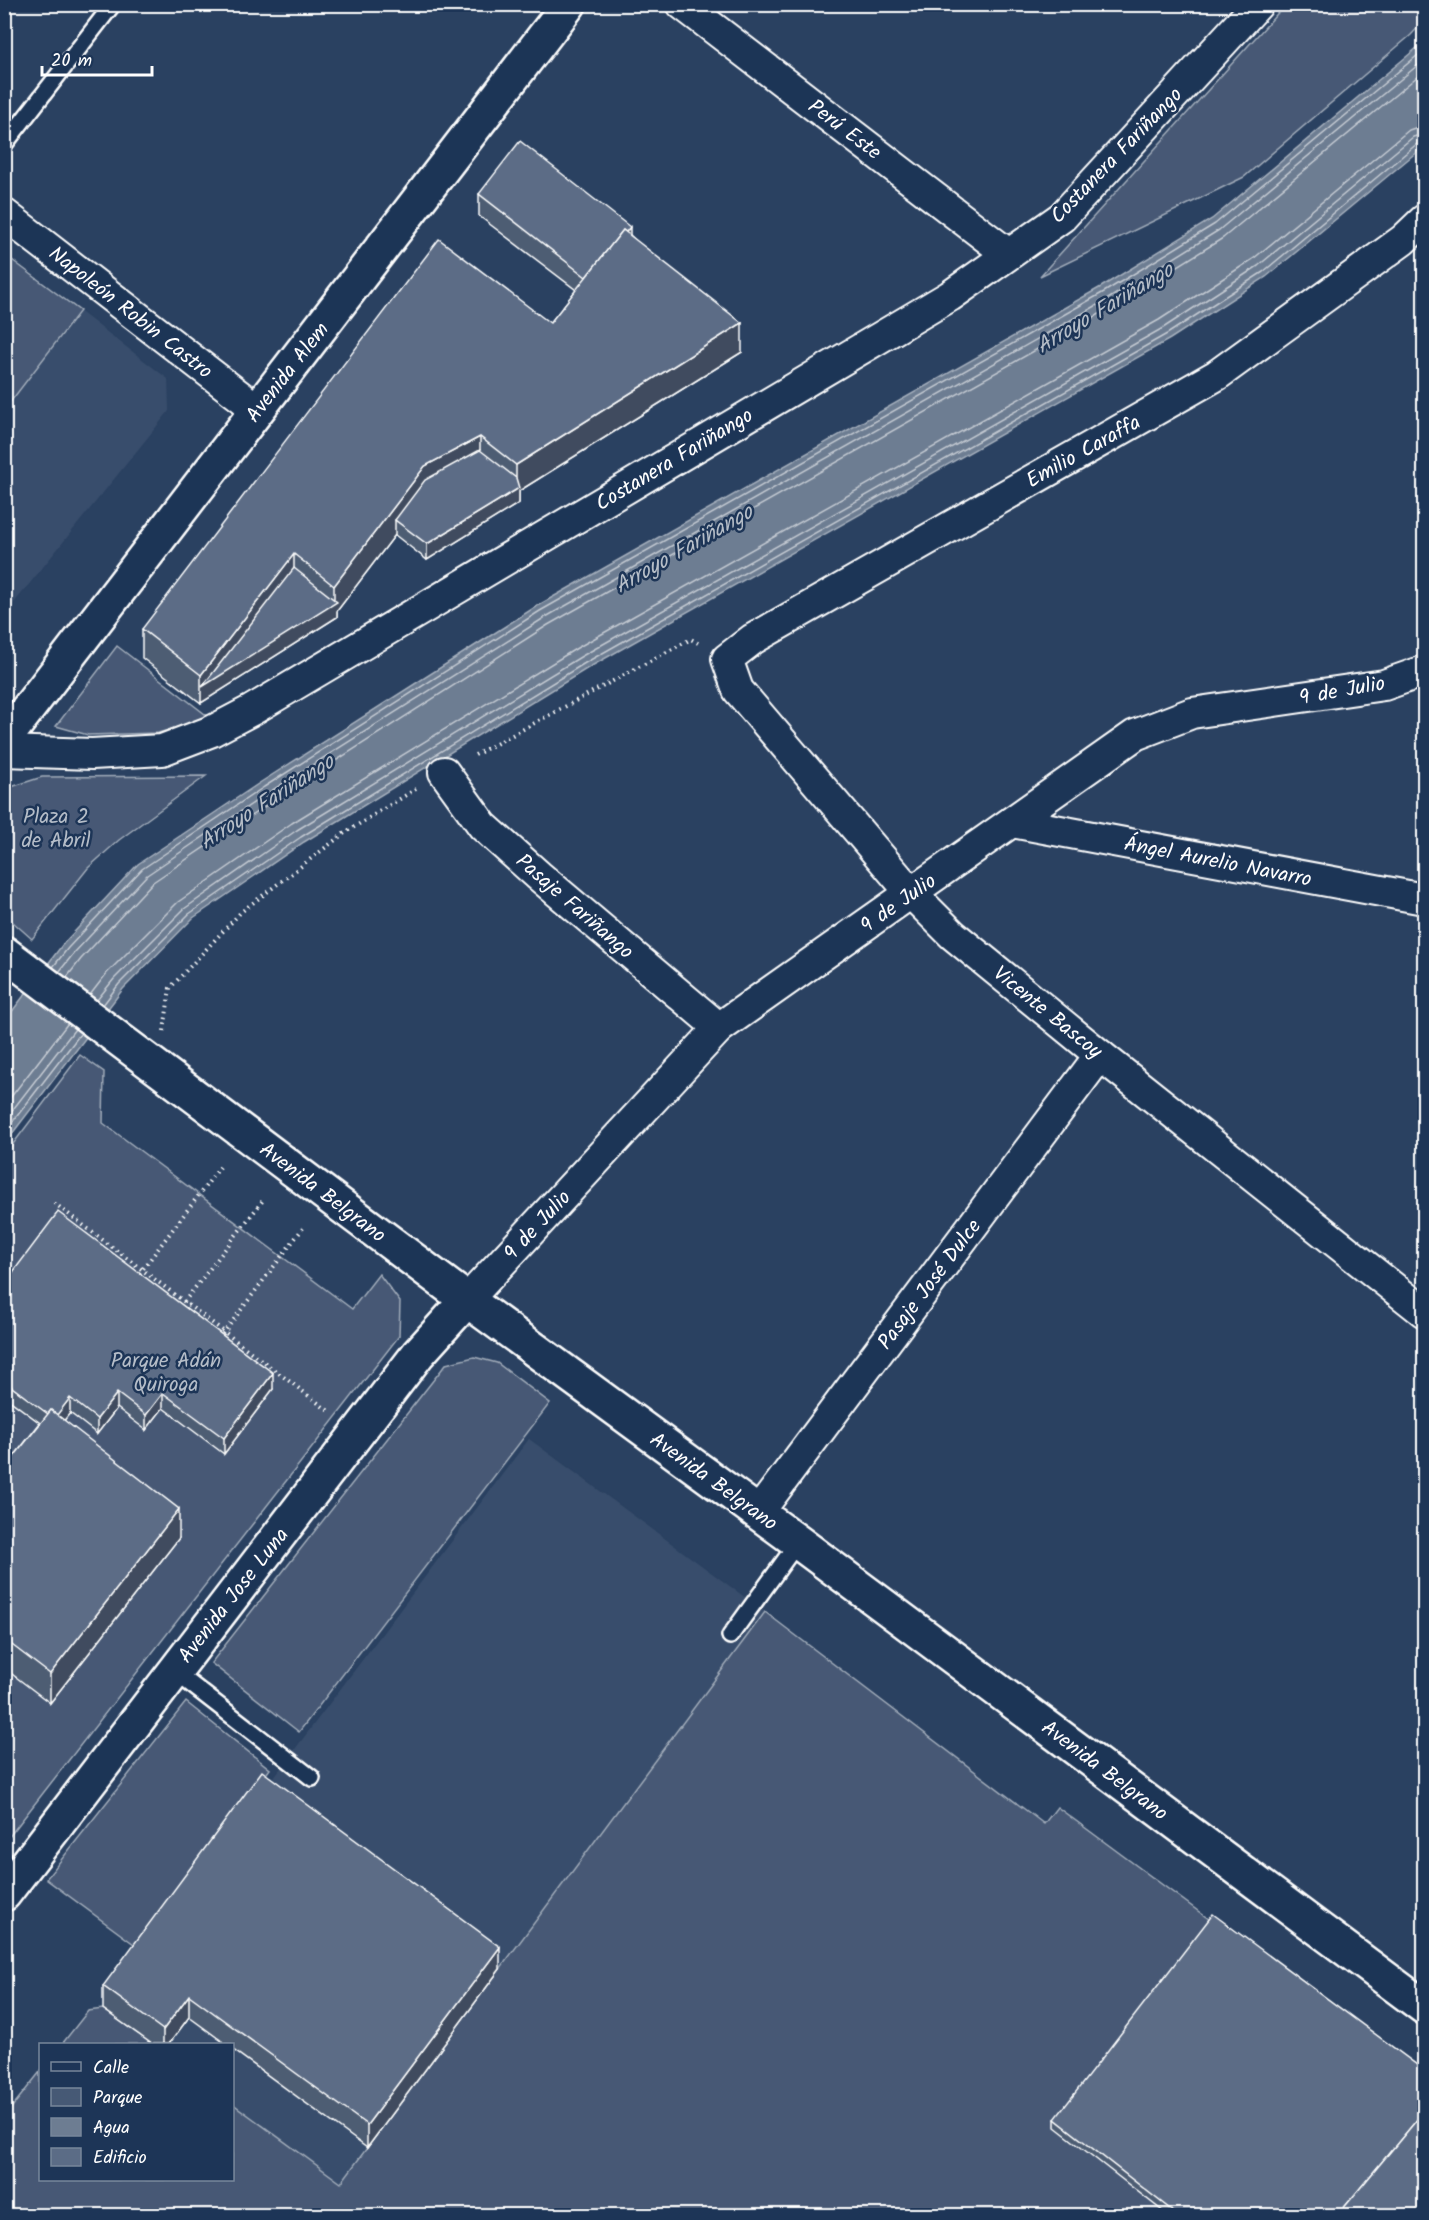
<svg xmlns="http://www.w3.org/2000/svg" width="1429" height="2220" font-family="Kalam,sans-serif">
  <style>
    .built { fill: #394e6c }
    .green { fill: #465975; stroke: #a2acba; stroke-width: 1.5 }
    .water { fill: #6d7d92; stroke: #a7b1be; stroke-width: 1.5 }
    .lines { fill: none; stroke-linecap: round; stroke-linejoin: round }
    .shore { stroke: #c5cbd3; stroke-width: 1.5 }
    .service-casing { stroke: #fff; stroke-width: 20 }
    .minor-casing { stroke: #fff; stroke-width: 34 }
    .tertiary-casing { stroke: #fff; stroke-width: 38 }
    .primary-casing { stroke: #fff; stroke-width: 38 }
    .path { stroke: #fff; stroke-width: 4; stroke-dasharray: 1.5 4.5; stroke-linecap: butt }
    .service { stroke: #1d3557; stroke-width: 15 }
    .minor { stroke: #1d3557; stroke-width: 30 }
    .tertiary { stroke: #1d3557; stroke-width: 33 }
    .primary { stroke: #1d3557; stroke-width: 33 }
    .wall { fill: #4e5d73; stroke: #fff; stroke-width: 1.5 }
    .shaded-wall { fill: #404c5e; stroke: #fff; stroke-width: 1.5 }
    .building { fill: #5b6c86; stroke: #fff; stroke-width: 1.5 }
    .labels { text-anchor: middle; stroke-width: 5; stroke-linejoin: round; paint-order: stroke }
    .street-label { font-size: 21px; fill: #fff; stroke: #1d3557 }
    .park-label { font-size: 21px; fill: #b5bdc8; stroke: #1d3557 }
    .water-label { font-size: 22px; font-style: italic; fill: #b6bec8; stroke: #1d3557 }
  </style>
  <rect width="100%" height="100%" fill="#2a4161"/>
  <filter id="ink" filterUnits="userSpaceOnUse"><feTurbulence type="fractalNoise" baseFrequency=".0167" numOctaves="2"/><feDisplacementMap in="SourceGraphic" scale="12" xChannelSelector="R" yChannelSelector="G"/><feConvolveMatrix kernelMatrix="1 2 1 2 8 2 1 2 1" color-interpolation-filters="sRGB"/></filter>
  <g filter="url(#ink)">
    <g class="built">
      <path d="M5,254L168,379L169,411L5,614Z"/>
      <path d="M529,1439L765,1612L341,2183L233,2104L232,2044H152L262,1793Z"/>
    </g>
    <g class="green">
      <path d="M1285,5H1424V21L1411,35L1244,177L1040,276Z"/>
      <path d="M4,254L80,311L5,409H4Z"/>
      <path d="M117,646L210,718L158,733L88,735L56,726Z"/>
      <path d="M206,776L119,840L88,868L32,939L5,915L4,792L8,788L42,777Z"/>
      <path d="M80,1055L104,1072L103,1123L352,1309L379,1274L400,1302L399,1336L5,1842L4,1156Z"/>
      <path d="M474,1357L497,1363L550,1403L299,1732L211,1663L446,1364Z"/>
      <path d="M765,1612L1044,1824L1057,1807L1424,2078L1361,2216L5,2215L4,2117L40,2072V2180H232L233,2104L341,2183Z"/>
      <path d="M186,1702L270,1769L138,1947L46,1879Z"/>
      <path d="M103,2009L152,2044H62L88,2011Z"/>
    </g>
    <path class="water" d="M1424,42V146L1266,277L1170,339L588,668L304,842L193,918L123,989L5,1143L4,1022L63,944L138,864L261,782L537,606L1101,287L1212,219Z"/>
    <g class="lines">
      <g class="shore">
        <path d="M53,967L68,948L142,869L264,787L540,611L1104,292L1215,224L1424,50"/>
        <path d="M59,972L74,953L147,875L268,793L544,618L1108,299L1219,230L1424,60"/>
        <path d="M67,977L81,959L153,882L273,801L548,625L1112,307L1223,238L1424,71"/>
        <path d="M90,995L107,973L178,902L292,823L577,648L1159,320L1253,259L1409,130L1424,125"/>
        <path d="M97,1000L114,979L184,909L297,830L582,656L1163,328L1258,266L1413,137L1424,134"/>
        <path d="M103,1005L119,984L189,914L301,837L585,663L1167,334L1263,272L1418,143L1424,141"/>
        <path d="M4,1106L68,1023"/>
        <path d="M4,1121L75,1029"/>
        <path d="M4,1133L81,1033"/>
      </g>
      <defs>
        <g id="service">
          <path d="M4,145L113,4"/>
          <path d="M730,1636L798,1542"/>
          <path d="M174,1671L312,1778"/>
        </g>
        <g id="minor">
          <path d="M682,4L1008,254"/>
          <path d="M4,214L258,410"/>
          <path d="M1424,220L1403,240L1217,375L753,639L727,659L738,690L912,894L953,935L1100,1055L1424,1312"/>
          <path d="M4,751L92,754L162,750L212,731L252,710L950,296L1062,217L1258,4"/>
          <path d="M444,772L483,826L539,876L719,1028"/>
          <path d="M1012,822L1424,899"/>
          <path d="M467,1300L719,1028L1135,735L1192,713L1384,685L1424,671"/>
          <path d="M758,1513L1100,1055"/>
        </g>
        <path id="tertiary" d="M4,1894L418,1354L467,1300"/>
        <g id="primary">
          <path d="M4,740L569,4"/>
          <path d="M4,953L467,1300L798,1542L1424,2007"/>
        </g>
      </defs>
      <use href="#service" class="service-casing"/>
      <use href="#minor" class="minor-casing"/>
      <use href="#tertiary" class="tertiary-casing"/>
      <use href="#primary" class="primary-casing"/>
      <g class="path">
        <path d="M475,755L691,639L698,643"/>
        <path d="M164,1031L170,988L241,912L346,832L416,789"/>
        <path d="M54,1203L330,1412"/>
        <path d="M136,1278L220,1167"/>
        <path d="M184,1302L264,1199"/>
        <path d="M219,1339L303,1228"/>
      </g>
      <use href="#service" class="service"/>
      <use href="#minor" class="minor"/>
      <use href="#tertiary" class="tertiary"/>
      <use href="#primary" class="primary"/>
    </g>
    <g class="wall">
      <path d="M479,194L630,235L742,352L519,491V503L427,560L395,535L337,611V617L201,703L142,658V629L550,323L576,290L479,216Z"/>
      <path d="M4,1284L273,1389L224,1454L163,1408L146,1430L117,1408L97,1434L70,1413L64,1420L179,1538L50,1703L4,1668V1469L40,1423L4,1396Z"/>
      <path d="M500,1969L367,2148L232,2049V2044H226L189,2017L169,2044H152L103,2009V1986Z"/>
      <path d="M1055,2119L1425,2216H1169L1055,2127Z"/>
    </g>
    <g class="shaded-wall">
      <path d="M630,227V249L590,279Z"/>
      <path d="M742,323V352L519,491V503L427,560V544L516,490V465Z"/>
      <path d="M480,437V465L395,520V535L337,611V617L201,703V675L294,554V583L334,603V586L425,466Z"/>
      <path d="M273,1373V1389L224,1454V1438Z"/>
      <path d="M117,1393V1408L97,1434V1419Z"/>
      <path d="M163,1393V1408L146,1430V1415Z"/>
      <path d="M70,1398V1413L54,1433V1418Z"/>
      <path d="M179,1509V1538L50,1703V1674Z"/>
      <path d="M500,1947V1969L367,2148V2125Z"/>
      <path d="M189,1995V2017L169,2044H163V2030Z"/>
    </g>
    <g class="building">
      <path d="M520,141L630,227L626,232L623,230L586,277L479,194Z"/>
      <path d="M623,230L742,323L516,465L480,437L425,466L334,586L294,554L201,675L142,629L439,239L550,323Z"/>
      <path d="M480,450L516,478L519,488L427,544L395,520L425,480Z"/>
      <path d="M294,568L337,602L202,687Z"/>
      <path d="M58,1212L273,1373L224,1438L163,1393L146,1415L117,1393L97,1419L70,1398L57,1415L51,1410L48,1414L4,1381V1284Z"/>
      <path d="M51,1410L179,1509L50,1674L4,1639V1469Z"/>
      <path d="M262,1771L500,1947L367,2125L189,1995L163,2030L103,1986Z"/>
      <path d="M1213,1914L1425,2071V2110L1337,2216H1179L1055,2119Z"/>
      <path d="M1425,2110V2216H1337Z"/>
    </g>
  </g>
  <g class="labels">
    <g class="street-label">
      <text transform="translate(845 129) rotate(37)" y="7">Perú Este</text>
      <text transform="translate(1116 155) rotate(-46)" y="7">Costanera Fariñango</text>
      <text transform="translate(131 312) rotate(38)" y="7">Napoleón Robin Castro</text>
      <text transform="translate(287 372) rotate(-52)" y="7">Avenida Alem</text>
      <text transform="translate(1083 451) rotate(-29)" y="7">Emilio Caraffa</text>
      <text transform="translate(674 459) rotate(-31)" y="7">Costanera Fariñango</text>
      <text transform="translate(1342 690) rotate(-10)" y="7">9 de Julio</text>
      <text transform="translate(1218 861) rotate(11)" y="7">Ángel Aurelio Navarro</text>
      <text transform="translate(898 903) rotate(-35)" y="7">9 de Julio</text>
      <text transform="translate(575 906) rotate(41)" y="7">Pasaje Fariñango</text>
      <text transform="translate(1048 1012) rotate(39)" y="7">Vicente Bascoy</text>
      <text transform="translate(323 1192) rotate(37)" y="7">Avenida Belgrano</text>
      <text transform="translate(537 1225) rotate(-47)" y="7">9 de Julio</text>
      <text transform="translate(929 1284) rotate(-53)" y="7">Pasaje José Dulce</text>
      <text transform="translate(714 1481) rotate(36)" y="7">Avenida Belgrano</text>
      <text transform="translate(233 1595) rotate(-52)" y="7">Avenida Jose Luna</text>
      <text transform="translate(1105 1770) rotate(37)" y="7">Avenida Belgrano</text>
    </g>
    <g class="park-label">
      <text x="56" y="823">Plaza 2<tspan x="56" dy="24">de Abril</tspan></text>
      <text x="166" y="1367">Parque Adán<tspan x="166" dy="24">Quiroga</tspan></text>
    </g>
    <g class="water-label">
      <text transform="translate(1104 307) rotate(-31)" y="8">Arroyo Fariñango</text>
      <text transform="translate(683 548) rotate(-30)" y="8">Arroyo Fariñango</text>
      <text transform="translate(266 801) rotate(-33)" y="8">Arroyo Fariñango</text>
    </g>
  </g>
  <rect width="1429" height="2220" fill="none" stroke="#1d3557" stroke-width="24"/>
  <rect x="12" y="12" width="1405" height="2196" fill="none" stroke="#fff" stroke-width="2" filter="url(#ink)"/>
  <rect x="39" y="2043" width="195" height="138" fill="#1d3557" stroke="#77869a" stroke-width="1.5"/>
  <rect x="51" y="2062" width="30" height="9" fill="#1d3557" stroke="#77869a" stroke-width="1.5"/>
  <text x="93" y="2073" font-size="18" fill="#ffffff">Calle</text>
  <rect x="51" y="2088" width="30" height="18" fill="#465975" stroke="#77869a" stroke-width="1.5"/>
  <text x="93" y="2103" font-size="18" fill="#ffffff">Parque</text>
  <rect x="51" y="2118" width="30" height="18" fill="#6d7d92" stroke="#77869a" stroke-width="1.5"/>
  <text x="93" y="2133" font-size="18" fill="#ffffff">Agua</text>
  <rect x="51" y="2148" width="30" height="18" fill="#5b6c86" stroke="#77869a" stroke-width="1.5"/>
  <text x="93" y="2163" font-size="18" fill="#ffffff">Edificio</text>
  <path d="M42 66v9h110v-9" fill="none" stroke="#ffffff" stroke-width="3"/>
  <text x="51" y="66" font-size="18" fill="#ffffff" stroke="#1d3557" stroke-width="4.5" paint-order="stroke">20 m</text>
</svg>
